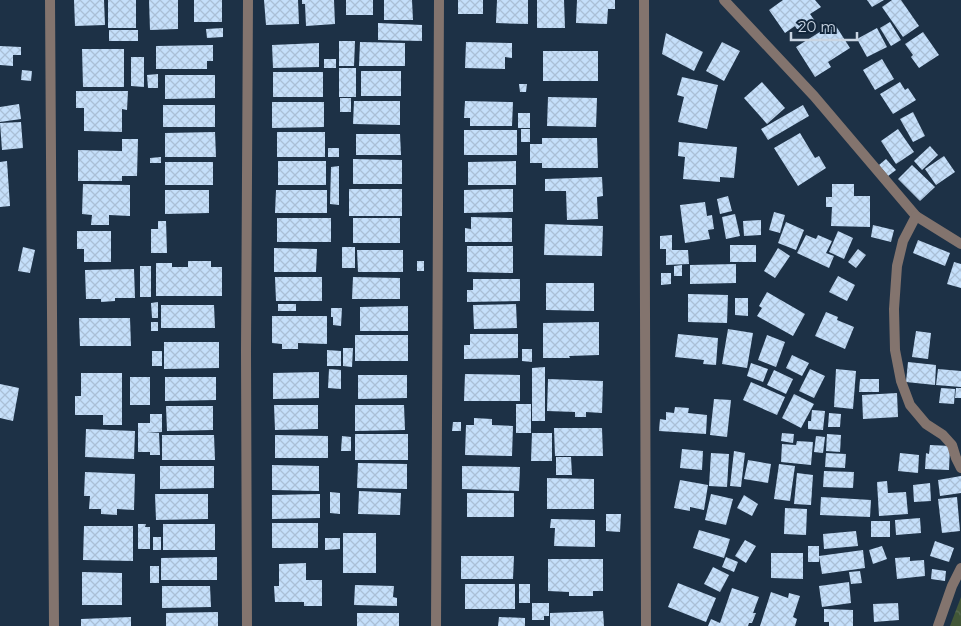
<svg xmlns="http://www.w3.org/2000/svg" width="961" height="626" font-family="Montserrat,sans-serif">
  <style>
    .forest { fill: url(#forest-crowns) }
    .building { fill: url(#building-cross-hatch) }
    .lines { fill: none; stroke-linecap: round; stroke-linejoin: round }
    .minor { stroke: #83746e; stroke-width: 10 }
    .tertiary { stroke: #83746e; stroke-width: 10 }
  </style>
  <defs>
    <pattern id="forest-crowns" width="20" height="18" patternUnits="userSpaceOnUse" patternTransform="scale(1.25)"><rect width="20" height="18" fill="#425738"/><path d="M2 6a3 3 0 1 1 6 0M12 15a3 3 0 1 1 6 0" fill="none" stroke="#5c6e55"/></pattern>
    <pattern id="building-cross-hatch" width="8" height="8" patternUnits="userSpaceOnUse" patternTransform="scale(1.25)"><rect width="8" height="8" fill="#c5dffa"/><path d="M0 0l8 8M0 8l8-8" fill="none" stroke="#aabfd6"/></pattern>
  </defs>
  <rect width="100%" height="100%" fill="#1d3146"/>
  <path class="forest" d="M961,597V626H950Z"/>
  <g class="building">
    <path d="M74,0H104L105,25L75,26Z"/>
    <rect x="108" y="0" width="28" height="28"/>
    <path d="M149,0H178V29L150,30Z"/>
    <rect x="194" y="0" width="28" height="22"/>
    <path d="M264,0H298L299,24L266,25Z"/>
    <path d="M302,0H334L335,24L306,26L305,4H302Z"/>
    <rect x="346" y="0" width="27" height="15"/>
    <path d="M384,0H412L413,20H384Z"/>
    <rect x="458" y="0" width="25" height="14"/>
    <path d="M497,0H528V24L496,23Z"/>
    <path d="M537,0H564L565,28H537Z"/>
    <path d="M577,0H615V9H608L607,24L576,23Z"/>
    <path d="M783,0H815L821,7L810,14L815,21L799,32L795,26L785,33L769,10Z"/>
    <path d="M867,0H884L872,7Z"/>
    <path d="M892,0H901L919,26L903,37L882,7Z"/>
    <path d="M890,22L901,40L891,46L880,28Z"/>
    <path d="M378,23L422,25V41L378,40Z"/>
    <path d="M834,23L850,48L828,62L831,67L815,77L796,47Z"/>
    <path d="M223,28V37L207,38L206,29Z"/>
    <path d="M877,28L887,47L867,57L857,39Z"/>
    <rect x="109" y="30" width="29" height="11"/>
    <path d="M923,32L939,55L919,68L911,57L913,55L905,44Z"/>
    <path d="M666,33L703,52L694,71L662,54Z"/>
    <path d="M339,41H355L354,66H339Z"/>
    <path d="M360,42L405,43V66H359Z"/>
    <path d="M466,42L512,43V58L505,57V69L465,68Z"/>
    <path d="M722,42L740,51L724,81L706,71Z"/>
    <path d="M319,43V67L273,68L272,45Z"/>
    <path d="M213,45V61H207V69H156V46Z"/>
    <path d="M0,46L21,47V55H13V66L0,65Z"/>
    <path d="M82,49H124V87H83Z"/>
    <rect x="543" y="51" width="55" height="30"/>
    <path d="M131,57H144V87L131,86Z"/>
    <rect x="324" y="59" width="12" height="9"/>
    <path d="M882,59L894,79L875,90L863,70Z"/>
    <rect x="339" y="68" width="17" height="29"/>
    <path d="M22,70L32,71L31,81L21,80Z"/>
    <rect x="361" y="71" width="40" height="25"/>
    <rect x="273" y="72" width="50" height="25"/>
    <path d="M158,74V88H148L147,75Z"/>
    <path d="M165,75H215V98L165,99Z"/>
    <path d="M682,77L718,85L707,129L678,122L684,97L677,95Z"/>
    <path d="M762,82L785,108L767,124L744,98Z"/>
    <path d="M900,82L905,90L908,88L916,100L893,114L880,94Z"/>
    <path d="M519,84H527L526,92H520Z"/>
    <path d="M76,91H128L127,110L122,109V132L84,131V108H76Z"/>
    <path d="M548,97L597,98L596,127L547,126Z"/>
    <rect x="340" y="98" width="11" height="14"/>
    <path d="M354,101H400V125L353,124Z"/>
    <path d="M465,101L513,102L512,126H470V118H464Z"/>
    <path d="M272,102H324V127L272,128Z"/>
    <path d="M19,104L21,119L0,122V107Z"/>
    <rect x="163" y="105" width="52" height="22"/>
    <path d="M803,105L809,116L768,140L761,129Z"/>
    <path d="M913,112L925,136L913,142L900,119Z"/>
    <rect x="518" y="113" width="12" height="15"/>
    <path d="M21,122L23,148L2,150L0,123Z"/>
    <rect x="521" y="129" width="9" height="13"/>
    <path d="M898,129L914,152L896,164L881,141Z"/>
    <rect x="464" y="130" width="53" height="25"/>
    <path d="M215,132L216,157H165V133Z"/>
    <rect x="277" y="132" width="48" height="25"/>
    <path d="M800,133L815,158L819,156L826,168L798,186L774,148Z"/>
    <path d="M356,134H400L401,155H356Z"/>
    <path d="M542,138H597L598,168H542V152V163H530V144H542Z"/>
    <path d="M122,139H138L137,176H122V181H78V150L122,151Z"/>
    <path d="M679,142L737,147L734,178L720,177V182L683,179L685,157L678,156Z"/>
    <path d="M930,146L938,155L922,170L914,161Z"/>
    <rect x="328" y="148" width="11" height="9"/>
    <path d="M944,156L955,172L936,185L925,169Z"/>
    <path d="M161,157V163H150V158Z"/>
    <path d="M353,159L402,160V184H353Z"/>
    <path d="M886,159L896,170L888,176L879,165Z"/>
    <path d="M7,161L10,206L0,207V162Z"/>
    <rect x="278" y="161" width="48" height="24"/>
    <path d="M516,161V185H468V162Z"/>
    <rect x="165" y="162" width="48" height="23"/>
    <path d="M912,165L935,187L920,201L898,179Z"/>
    <path d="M339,166V205L330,204L331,167Z"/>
    <path d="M602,177L603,196L597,197L598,219L567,220L566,191H545V179Z"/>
    <path d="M83,184L130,185V216L109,215V225H91L92,215L82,214Z"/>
    <path d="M832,184H854V196H870V227L831,226L832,207H826V197H832Z"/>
    <rect x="349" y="189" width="53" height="27"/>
    <path d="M513,189V212L464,213V190Z"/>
    <path d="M165,190H209V213L165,214Z"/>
    <path d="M276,190H327V213H275Z"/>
    <path d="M728,196L732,211L720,214L717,199Z"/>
    <path d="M705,202L707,216L712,215L714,229L708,230L710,239L685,243L680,205Z"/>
    <path d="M774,212L785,215L780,233L769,230Z"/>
    <path d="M735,214L740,236L726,239L722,217Z"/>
    <path d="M471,217L512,218V242H465V228L471,229Z"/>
    <rect x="277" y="218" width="54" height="24"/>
    <rect x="353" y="218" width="47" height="25"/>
    <path d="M761,220V235L744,236L743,221Z"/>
    <path d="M158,221H166L167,253H151V229H158Z"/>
    <path d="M786,222L804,230L796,250L778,243Z"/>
    <path d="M545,224L603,226L602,256L544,255Z"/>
    <path d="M873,225L894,230L891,242L871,237Z"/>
    <path d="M77,231H111V262H84V249H77Z"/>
    <path d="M838,231L853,238L844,259L829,252Z"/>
    <path d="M672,235V250H688L689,264L666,265V249H660V236Z"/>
    <path d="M806,235L816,239L818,235L832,241L826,253L834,256L829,268L797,253Z"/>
    <path d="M918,240L950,253L945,266L913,253Z"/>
    <rect x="730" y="245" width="26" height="17"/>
    <path d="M467,246H513V273L467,272Z"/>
    <path d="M23,247L35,250L30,273L18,271Z"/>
    <rect x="342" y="247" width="13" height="21"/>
    <path d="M274,248L317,249L316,272H274Z"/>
    <path d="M778,248L790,256L775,278L764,271Z"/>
    <path d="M858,249L866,255L856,268L848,262Z"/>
    <path d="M357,250H403V272H358Z"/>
    <path d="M188,261H211V267H222V296H156V263H172V267H188Z"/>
    <rect x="417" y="261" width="7" height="10"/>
    <path d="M954,262L961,264V288L947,284Z"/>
    <path d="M736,264V283L690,284V265Z"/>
    <path d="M682,265V276H674V266Z"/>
    <rect x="140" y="266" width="11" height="31"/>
    <path d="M134,269L135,298H115V301L101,302V299H86L85,270Z"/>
    <path d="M661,273H671V284L661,285Z"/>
    <path d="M838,276L855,285L847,301L829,292Z"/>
    <path d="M275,277H322V301H276Z"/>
    <path d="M353,277L400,278V299H352Z"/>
    <path d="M473,279H520V301L467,302V290H473Z"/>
    <path d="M546,283H594V311L546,310Z"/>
    <path d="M767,292L805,314L793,336L757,316L762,308L759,306Z"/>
    <path d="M688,294L728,295L727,323L688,322Z"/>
    <path d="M735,298H748V316L735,315Z"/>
    <path d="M158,302V318H152L151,303Z"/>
    <rect x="278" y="304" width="18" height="7"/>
    <path d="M516,304L517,328L474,329L473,305Z"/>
    <path d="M161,305H214L215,328H161Z"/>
    <path d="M408,306V331H360V307Z"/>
    <path d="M331,308H342L341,326L333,325V317H331Z"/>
    <path d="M826,312L838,317L837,320L854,327L845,349L815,336Z"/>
    <path d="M272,316H327V344L298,343V349H282V344L272,343Z"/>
    <path d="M79,318H130L131,346H80Z"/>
    <rect x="151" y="322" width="7" height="9"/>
    <path d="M599,322V355L569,356L570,358H543V323Z"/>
    <path d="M728,329L753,333L747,368L722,364Z"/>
    <path d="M916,331L931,333L928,359L912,357Z"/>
    <path d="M470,334H518V358L464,359V345H470Z"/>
    <path d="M678,334L718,338L716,365L703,364L704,360L675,357Z"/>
    <rect x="355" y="335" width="53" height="26"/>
    <path d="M767,335L785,342L776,367L758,360Z"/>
    <path d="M164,342H219V368L164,369Z"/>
    <path d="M343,348H353L352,367L343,366Z"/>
    <path d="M522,349H532V362L522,361Z"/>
    <path d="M327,350L341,351V366H327Z"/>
    <rect x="152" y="351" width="10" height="15"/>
    <path d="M792,355L809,363L802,376L786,368Z"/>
    <path d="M908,362L936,365L935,385L906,382Z"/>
    <path d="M751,363L768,369L763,382L747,376Z"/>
    <path d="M545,367V421H532V368Z"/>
    <path d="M329,369L341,370V389L328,388Z"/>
    <path d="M810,369L825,376L814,398L799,391Z"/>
    <path d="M836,369L856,371L853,409L834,407Z"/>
    <path d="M938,369L961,371V387L936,385Z"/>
    <path d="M774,370L793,379L786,394L767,385Z"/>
    <path d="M319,372V398L273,399V373Z"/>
    <path d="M81,373H122V425H103V415H75V396H81Z"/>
    <path d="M465,374L520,375V401H464Z"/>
    <path d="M358,375H407V398L358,399Z"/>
    <rect x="130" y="377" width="20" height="28"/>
    <path d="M165,377H216V400L165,401Z"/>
    <path d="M548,379L603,381L602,413L586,412V417H575V412L547,411Z"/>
    <path d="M860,379H879V392H859Z"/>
    <path d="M751,382L785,397L777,415L743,400Z"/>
    <path d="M0,384L19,388L13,421L0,418Z"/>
    <path d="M941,388L955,389L954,404L939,403Z"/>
    <path d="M956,388H961V398H955Z"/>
    <path d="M897,393L898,417L863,419L862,395Z"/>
    <path d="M794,394L814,404L801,428L782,418Z"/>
    <path d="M714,399L731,400L727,437L710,435Z"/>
    <rect x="516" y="404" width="15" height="29"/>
    <path d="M274,405H318V429L275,430Z"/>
    <path d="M355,405H404L405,430L355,431Z"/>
    <path d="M166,406H213V430L167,431Z"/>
    <path d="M675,407L689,408L688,413L707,415L706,434L659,431L660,419L666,420V412L674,413Z"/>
    <path d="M812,410L825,411L823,430L808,429V421H811Z"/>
    <path d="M829,413L841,414L840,427H828Z"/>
    <path d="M150,414H162V432L146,433H159L160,455H150V452H138V423H150Z"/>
    <path d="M474,418L492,419V425L513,426L512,456L465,455L466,425H474Z"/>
    <path d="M453,422H461V431H452Z"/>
    <path d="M554,428H602L603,456H555Z"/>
    <path d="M86,429L135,431L134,459L85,457Z"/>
    <path d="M532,433H552V461H531Z"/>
    <path d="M782,433L794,434L793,443L781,441Z"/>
    <rect x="355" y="434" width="53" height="26"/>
    <path d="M827,434L841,435L840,452L826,451Z"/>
    <path d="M162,435H214L215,460H162Z"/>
    <path d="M275,435L328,436V458H275Z"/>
    <path d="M342,436L351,437V451H341Z"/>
    <path d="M816,436L825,437L823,453L814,452Z"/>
    <path d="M797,441L813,442L811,465L781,462L782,444L796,445Z"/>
    <path d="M930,445L950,446L949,470L925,469L926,453L929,454Z"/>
    <path d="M682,449L703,451L702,470L680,468Z"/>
    <path d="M734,451L745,453L741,487L730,486Z"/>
    <path d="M711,453L729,454L727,487L709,486Z"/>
    <path d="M826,453L846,454L845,468L825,467Z"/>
    <path d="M900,453L919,455L918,473L898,471Z"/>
    <path d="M556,457H571L572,475H556Z"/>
    <path d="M748,460L771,464L768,483L744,479Z"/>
    <path d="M358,463L407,464V489L357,488Z"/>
    <path d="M779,464L795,466L790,501L774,499Z"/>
    <path d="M272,465L319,466V491L272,490Z"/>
    <path d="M160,466H214V488L160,489Z"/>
    <path d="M462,466L520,467L519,491L462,489Z"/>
    <path d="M824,471L854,472L853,488L823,487Z"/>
    <path d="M85,472L135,474L134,510L117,509V515L101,514V509H89L90,496H84Z"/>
    <path d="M797,473L813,475L811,505L794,504Z"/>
    <path d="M961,476V493L940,496L938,480Z"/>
    <path d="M547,478L594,479V509H547Z"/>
    <path d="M680,480L708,485L704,510L690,507V511L674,508Z"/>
    <path d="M887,481L888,493L906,492L908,514L879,516L877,482Z"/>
    <path d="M930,483L931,501L914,502L913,485Z"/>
    <path d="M359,491L401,493L400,515L358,514Z"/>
    <path d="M330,492L340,493V514L330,513Z"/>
    <rect x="467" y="493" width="47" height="24"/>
    <path d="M155,494H208V519L156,520Z"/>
    <path d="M320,494V518L272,519V495Z"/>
    <path d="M711,494L733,499L726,525L705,520Z"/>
    <path d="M744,495L758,504L752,516L737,508Z"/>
    <path d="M821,497L871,500L870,517L820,515Z"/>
    <path d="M957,497L960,531L942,533L938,499Z"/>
    <path d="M785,508L807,509L806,535L784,534Z"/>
    <path d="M606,514H621L620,532L606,531Z"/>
    <path d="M920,518L921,533L896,535L895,520Z"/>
    <path d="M551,519L595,520V547L554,546L555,528H550Z"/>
    <rect x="871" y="521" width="19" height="16"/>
    <rect x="272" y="523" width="46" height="25"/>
    <path d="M138,524H146L145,527H150V549H138Z"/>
    <rect x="163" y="524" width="52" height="26"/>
    <path d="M84,526H133V561L83,560Z"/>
    <path d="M699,530L730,539L724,558L693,548Z"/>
    <path d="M856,531L858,546L824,549L823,534Z"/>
    <rect x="343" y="533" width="33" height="40"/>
    <rect x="153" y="537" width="8" height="13"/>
    <path d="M325,538H340V549L325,550Z"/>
    <path d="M745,540L756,546L746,563L735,556Z"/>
    <path d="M935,541L954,548L949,562L930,556Z"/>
    <rect x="808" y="546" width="11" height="16"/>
    <path d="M882,546L887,559L873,564L869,550Z"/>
    <path d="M863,550L865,568L822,574L819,556Z"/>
    <path d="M771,553H803V579L771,578Z"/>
    <path d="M461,556H514L513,579H461Z"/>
    <path d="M217,557V580H161V558Z"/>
    <path d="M726,557L738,562L734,572L722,567Z"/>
    <path d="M910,557V561L924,560L925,576L897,579L895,558Z"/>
    <path d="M548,559H603V591H593V596H569V592L548,591Z"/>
    <path d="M306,563V580H322V606H304V602H275L274,586H279V564Z"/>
    <rect x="150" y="566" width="9" height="17"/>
    <path d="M713,567L729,575L720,592L704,584Z"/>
    <path d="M932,569L946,571L945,581L931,579Z"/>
    <path d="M860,571L862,583L851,584L849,572Z"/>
    <path d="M82,572L122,573V605H82Z"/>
    <path d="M849,582L851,603L822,607L819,586Z"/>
    <path d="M678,583L716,598L706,622L668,607Z"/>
    <rect x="465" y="584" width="50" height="25"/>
    <rect x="519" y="584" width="11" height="19"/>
    <path d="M355,585L394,586L393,597L397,598V606L354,605Z"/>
    <path d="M162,586H210L211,607L162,608Z"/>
    <path d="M732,588L759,597L753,613H756L752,623H749L748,626H708L711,619L720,623Z"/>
    <path d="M771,592L788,598L789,593L800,596L793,617L797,619L795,626H760Z"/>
    <path d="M532,603H549V616H544V620H532Z"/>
    <path d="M898,603L899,620L874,622L873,604Z"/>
    <path d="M824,609L853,610V626H829V622H824Z"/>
    <path d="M603,611L604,626H550V613Z"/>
    <path d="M218,612V626H166V613Z"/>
    <rect x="357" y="613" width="42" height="13"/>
    <path d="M131,617V626H81V619Z"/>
    <path d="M499,617L525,618V626H498Z"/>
  </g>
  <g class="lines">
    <g class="minor">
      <path d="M50,0L54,626"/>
      <path d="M724,0L814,96L916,216L961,244"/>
      <path d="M916,216L903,241L897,266L894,309L895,350L901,381L910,405L926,424L943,435L952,445L956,458L961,468"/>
      <path d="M247,626L246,352L248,0"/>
      <path d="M436,626L439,0"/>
      <path d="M938,626L952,586L961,568"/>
    </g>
    <path class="tertiary" d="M644,0L646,626"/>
  </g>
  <path d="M791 32v8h66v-8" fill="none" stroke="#c9d5e3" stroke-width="2.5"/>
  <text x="798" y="32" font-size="15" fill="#c9d5e3" stroke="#13273c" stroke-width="4" paint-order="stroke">20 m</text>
</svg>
